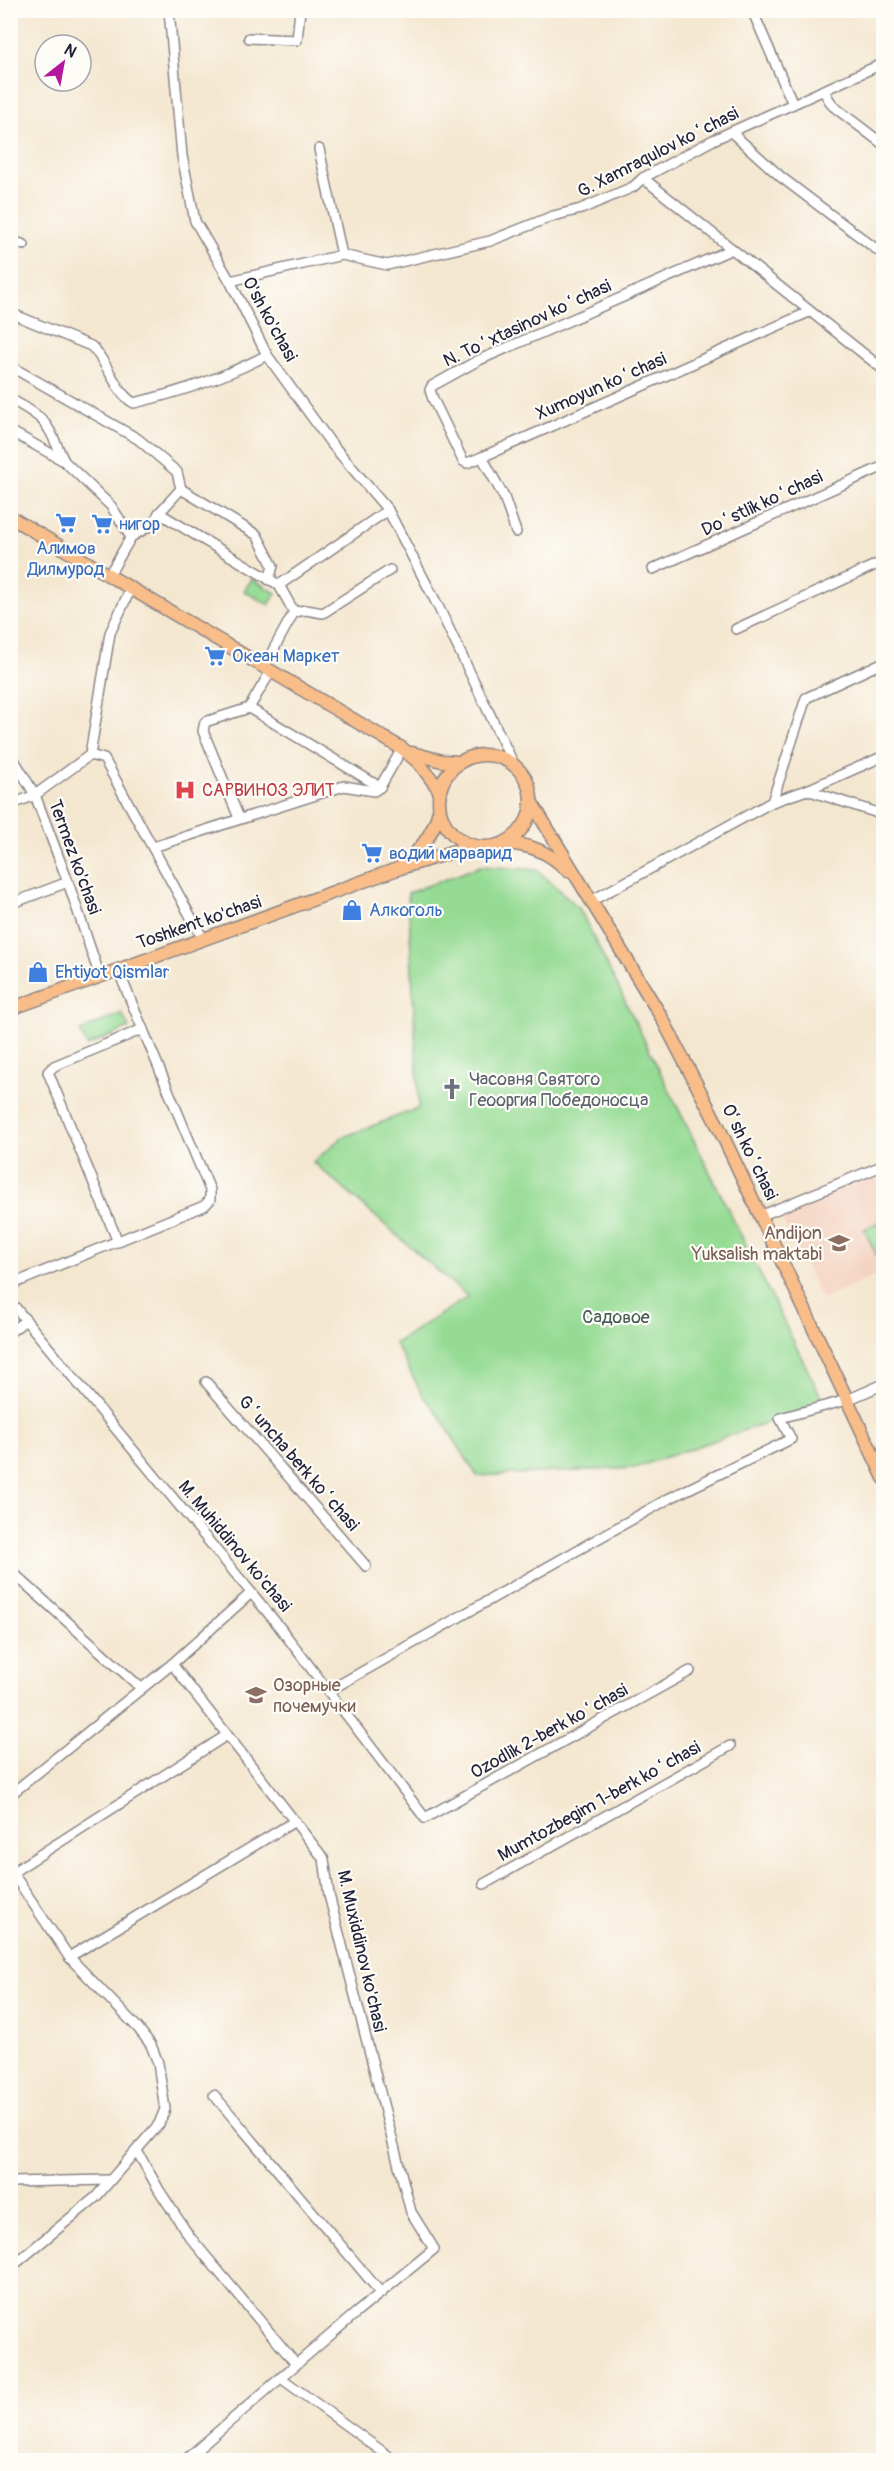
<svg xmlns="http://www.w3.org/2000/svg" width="894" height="2471" font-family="Pangolin,sans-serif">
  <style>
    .built { fill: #f4d3c1 }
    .green { fill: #96db94; stroke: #5c7e68; stroke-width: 1.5 }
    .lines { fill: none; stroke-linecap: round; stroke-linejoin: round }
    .minor-casing { stroke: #8b8486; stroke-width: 12 }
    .major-casing { stroke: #8b8486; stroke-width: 15 }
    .minor { stroke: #fff; stroke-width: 9 }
    .major { stroke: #f8bd88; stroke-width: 12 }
    .labels { text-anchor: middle; stroke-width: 4.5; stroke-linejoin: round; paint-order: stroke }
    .street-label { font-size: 18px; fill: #22223b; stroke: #fdfcf7 }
    .shop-label { font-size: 18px; fill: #366cbe; stroke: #fdfcf7; text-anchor: start }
    .health-label { font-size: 18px; fill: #be3a42; stroke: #fdfcf7; text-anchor: start }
    .worship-label { font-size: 18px; fill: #5b616d; stroke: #fdfcf7; text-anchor: start }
    .education-label { font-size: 18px; fill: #785e54; stroke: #fdfcf7; text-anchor: end }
    .park-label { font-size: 18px; fill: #455a56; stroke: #fdfcf7 }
  </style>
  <rect width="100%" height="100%" fill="#fdfcf7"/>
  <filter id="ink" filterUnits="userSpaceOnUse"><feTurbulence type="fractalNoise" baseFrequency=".0167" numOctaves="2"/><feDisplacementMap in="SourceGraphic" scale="12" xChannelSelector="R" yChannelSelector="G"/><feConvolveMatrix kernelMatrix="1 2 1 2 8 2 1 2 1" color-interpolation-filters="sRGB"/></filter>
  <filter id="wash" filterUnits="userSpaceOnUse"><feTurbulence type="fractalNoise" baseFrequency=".008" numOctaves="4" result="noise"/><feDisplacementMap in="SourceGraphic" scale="24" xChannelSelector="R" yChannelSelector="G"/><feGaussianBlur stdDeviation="1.35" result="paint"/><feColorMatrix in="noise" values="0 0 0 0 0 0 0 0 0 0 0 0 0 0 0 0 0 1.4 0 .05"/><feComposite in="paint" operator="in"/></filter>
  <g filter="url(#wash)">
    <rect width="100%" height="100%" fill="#f4e7d0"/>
    <path class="built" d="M876,1176L883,1193V1272L822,1300L779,1213Z"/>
    <g class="green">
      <path d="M252,579L276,593L269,605L244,591Z"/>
      <path d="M481,866L537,870L579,908L824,1403L634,1468L477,1476L437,1412L423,1396L395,1343L468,1297L313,1162L341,1138L419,1108L408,893Z"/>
      <path d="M122,1013L129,1028L87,1046L80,1031Z"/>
      <path d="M883,1220V1261L880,1262L864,1229Z"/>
    </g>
  </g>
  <g filter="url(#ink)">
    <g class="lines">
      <defs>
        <g id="minor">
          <path d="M169,10L182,156L195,221L230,281L267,355L330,442L388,510L438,606L514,765"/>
          <path d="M752,10L793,104"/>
          <path d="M249,38L297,40L300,10"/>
          <path d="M823,90L833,106L884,145"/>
          <path d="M731,132L781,177L884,255"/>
          <path d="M319,149L342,255"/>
          <path d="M643,178L884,370"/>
          <path d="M10,240L24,245"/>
          <path d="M230,281L342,255L387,265L490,241L553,216L581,209L633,187L643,178L713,140L884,63"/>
          <path d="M10,313L91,346C107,360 116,394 134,403C181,392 224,378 267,355"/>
          <path d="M10,366L138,439L177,472L181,489L159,513L153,524L131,537L109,575"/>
          <path d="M10,399C49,420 46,422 64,461"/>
          <path d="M10,431L64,461L111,506L131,537"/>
          <path d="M482,457L467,463L463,461L433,399L430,390L432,386L477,361L730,250"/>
          <path d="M181,489L257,535L273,566L269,580"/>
          <path d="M159,513L279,585L294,612L264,667"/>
          <path d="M516,532L504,497L482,457L809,312"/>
          <path d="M653,569L884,466"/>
          <path d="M279,585L388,510"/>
          <path d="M294,612L306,610L323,613L390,570"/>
          <path d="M736,629L884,561"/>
          <path d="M249,708L380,787"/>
          <path d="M10,753L35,795L68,882L100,977"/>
          <path d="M90,755L110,633L131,588"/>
          <path d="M807,790L884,815"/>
          <path d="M772,802L806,698L884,662"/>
          <path d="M10,805L35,795L90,755L104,759L203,939"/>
          <path d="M239,818L203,731L205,722L249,708L271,671"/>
          <path d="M153,847L344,786L374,791L380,787L402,749"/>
          <path d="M591,901L772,802L807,790L884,756"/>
          <path d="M10,904L68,882"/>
          <path d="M760,1216L884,1165"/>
          <path d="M118,1242L48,1072L54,1066L143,1029"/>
          <path d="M10,1285L204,1206L210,1200V1190L118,970"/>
          <path d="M10,1301L278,1625L425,1818L690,1671"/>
          <path d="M10,1332L26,1320"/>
          <path d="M206,1382L366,1566"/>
          <path d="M10,1570L141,1688"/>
          <path d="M172,1664L324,1859L329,1895L411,2212L434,2249L356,2313L185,2460"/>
          <path d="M330,1690L668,1499L791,1439L780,1418L847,1400L884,1384"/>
          <path d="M10,1795L172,1664L251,1593"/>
          <path d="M10,1869L69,1957L138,2028L151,2045L158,2063L165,2109L159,2124L96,2197L10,2268"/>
          <path d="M13,1872L227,1735"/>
          <path d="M484,1884L730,1746"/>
          <path d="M69,1957L295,1821"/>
          <path d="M214,2095L381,2293"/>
          <path d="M137,2151L159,2190L189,2236L296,2364"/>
          <path d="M10,2182L110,2180"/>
          <path d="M281,2378L394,2460"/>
        </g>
        <g id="major">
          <path d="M10,517L403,749L420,764L440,791"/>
          <path d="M412,753L442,761L460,762"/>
          <circle cx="485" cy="801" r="46"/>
          <path d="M532,803L662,1018L719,1128L884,1478"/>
          <path d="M505,843C532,845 549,852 568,871"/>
          <path d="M403,865C421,849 433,834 439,811"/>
          <path d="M10,1009L400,868L471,846"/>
        </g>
      </defs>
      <use href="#minor" class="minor-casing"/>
      <use href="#major" class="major-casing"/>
      <use href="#minor" class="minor"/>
      <use href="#major" class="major"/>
    </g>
  </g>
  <defs>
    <symbol id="supermarket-bare" viewBox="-9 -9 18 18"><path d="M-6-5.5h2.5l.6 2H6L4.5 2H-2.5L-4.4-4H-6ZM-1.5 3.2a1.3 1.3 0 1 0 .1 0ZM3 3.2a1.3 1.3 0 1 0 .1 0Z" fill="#3f7fe0" stroke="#fdfcf7" stroke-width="2.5" paint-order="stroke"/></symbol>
    <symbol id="hospital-bare" viewBox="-9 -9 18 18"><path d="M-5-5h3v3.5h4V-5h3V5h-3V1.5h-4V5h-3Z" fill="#e0444e" stroke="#fdfcf7" stroke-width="2.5" paint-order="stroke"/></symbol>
    <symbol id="shop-bare" viewBox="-9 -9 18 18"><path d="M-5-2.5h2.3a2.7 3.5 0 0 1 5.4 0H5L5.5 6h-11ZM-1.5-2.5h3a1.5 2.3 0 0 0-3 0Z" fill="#3f7fe0" stroke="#fdfcf7" stroke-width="2.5" paint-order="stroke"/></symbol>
    <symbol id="church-bare" viewBox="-9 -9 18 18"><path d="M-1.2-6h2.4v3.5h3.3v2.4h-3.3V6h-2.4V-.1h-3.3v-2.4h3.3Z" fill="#6b7280" stroke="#fdfcf7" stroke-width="2.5" paint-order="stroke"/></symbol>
    <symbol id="school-bare" viewBox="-9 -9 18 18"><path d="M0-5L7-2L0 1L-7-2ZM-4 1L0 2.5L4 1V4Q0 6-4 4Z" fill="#8d6e63" stroke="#fdfcf7" stroke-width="2.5" paint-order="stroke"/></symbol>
  </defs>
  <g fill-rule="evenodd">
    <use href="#supermarket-bare" x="51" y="508" width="30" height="30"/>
    <use href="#supermarket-bare" x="87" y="509" width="30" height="30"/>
    <use href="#supermarket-bare" x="200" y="641" width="30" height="30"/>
    <use href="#hospital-bare" x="170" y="775" width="30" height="30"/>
    <use href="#supermarket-bare" x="357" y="838" width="30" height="30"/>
    <use href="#shop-bare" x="337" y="895" width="30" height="30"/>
    <use href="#shop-bare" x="23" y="957" width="30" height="30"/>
    <use href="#church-bare" x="437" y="1074" width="30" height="30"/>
    <use href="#school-bare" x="824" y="1228" width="30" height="30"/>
    <use href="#school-bare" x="241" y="1680" width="30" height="30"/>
  </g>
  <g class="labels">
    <g class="street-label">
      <text transform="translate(658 152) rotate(-27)" y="6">G. Xamraqulov koʻchasi</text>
      <text transform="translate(270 319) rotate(61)" y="6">O'sh ko'chasi</text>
      <text transform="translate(527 323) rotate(-25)" y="6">N. Toʻxtasinov koʻchasi</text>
      <text transform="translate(601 386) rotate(-24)" y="6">Xumoyun koʻchasi</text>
      <text transform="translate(762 503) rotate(-25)" y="6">Doʻstlik koʻchasi</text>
      <text transform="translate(75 857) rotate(70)" y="6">Termez ko'chasi</text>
      <text transform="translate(199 922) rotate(-19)" y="6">Toshkent ko'chasi</text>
      <text transform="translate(750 1152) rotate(64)" y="6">Oʻsh koʻchasi</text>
      <text transform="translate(299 1463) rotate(49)" y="6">Gʻuncha berk koʻchasi</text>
      <text transform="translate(235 1546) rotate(50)" y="6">M. Muhiddinov ko'chasi</text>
      <text transform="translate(549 1731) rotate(-29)" y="6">Ozodlik 2-berk koʻchasi</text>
      <text transform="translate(599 1801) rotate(-29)" y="6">Mumtozbegim 1-berk koʻchasi</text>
      <text transform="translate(362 1951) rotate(77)" y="6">M. Muxiddinov ko'chasi</text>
    </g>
    <g class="shop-label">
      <text x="119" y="530">нигор</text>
      <text x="66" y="554" text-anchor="middle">Алимов<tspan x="66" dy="21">Дилмурод</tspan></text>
      <text x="232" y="662">Океан Маркет</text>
      <text x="389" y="859">водий марварид</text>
      <text x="369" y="916">Алкоголь</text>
      <text x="55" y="978">Ehtiyot Qismlar</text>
    </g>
    <g class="health-label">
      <text x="202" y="796">САРВИНОЗ ЭЛИТ</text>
    </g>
    <g class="worship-label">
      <text x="469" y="1085">Часовня Святого<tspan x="469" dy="21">Геооргия Победоносца</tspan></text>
    </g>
    <g class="education-label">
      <text x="822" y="1239">Andijon<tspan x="822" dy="21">Yuksalish maktabi</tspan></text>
      <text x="273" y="1691" text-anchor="start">Озорные<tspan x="273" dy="21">почемучки</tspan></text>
    </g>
    <g class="park-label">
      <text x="616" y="1323">Садовое</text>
    </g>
  </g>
  <rect width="894" height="2471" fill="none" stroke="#fdfcf7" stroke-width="36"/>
  <g transform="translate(63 63) rotate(31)"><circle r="28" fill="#fdfcf7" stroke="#a5a5ac" stroke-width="1.5"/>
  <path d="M0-4.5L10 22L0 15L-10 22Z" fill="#b5179e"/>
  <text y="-9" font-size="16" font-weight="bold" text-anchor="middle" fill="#22223b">N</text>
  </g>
</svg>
